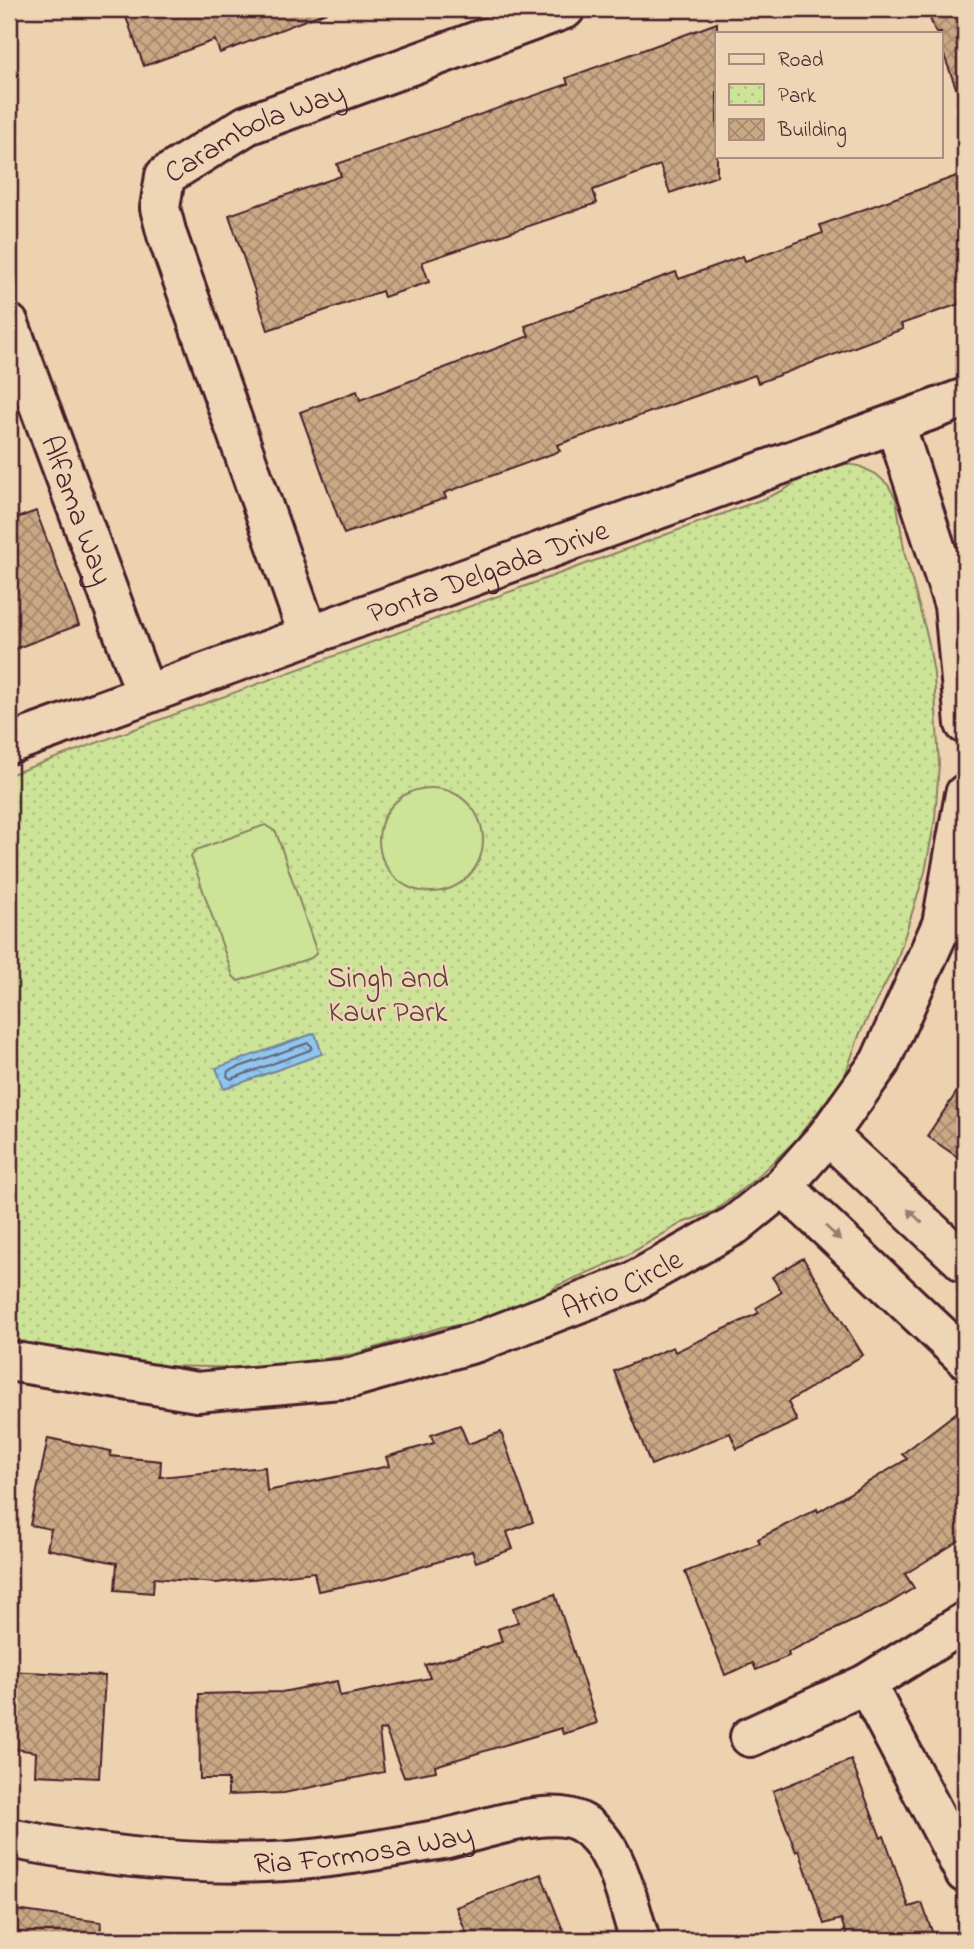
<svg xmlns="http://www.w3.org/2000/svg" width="974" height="1949" font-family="'Indie Flower',sans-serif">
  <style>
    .park { fill: url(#park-dots); stroke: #8b8162; stroke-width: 2 }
    .pitch { fill: #cce398; stroke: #8b8162; stroke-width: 2 }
    .water { fill: url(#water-ripples); stroke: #73839f; stroke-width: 2 }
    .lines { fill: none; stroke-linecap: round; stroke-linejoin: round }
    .shore { stroke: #656279; stroke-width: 2 }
    .building { fill: url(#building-cross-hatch); stroke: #4a1f2b; stroke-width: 2 }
    .minor-casing { stroke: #4a1f2b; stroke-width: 44 }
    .minor { stroke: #edd5b5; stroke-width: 38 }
    .oneway { fill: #9c7a70 }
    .labels { text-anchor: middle; stroke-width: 5; stroke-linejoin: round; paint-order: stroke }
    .street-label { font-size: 30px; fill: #4a1f2b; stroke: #edd5b5 }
    .park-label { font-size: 30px; fill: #5e3c3b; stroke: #edd5b5 }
  </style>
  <defs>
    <pattern id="park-dots" width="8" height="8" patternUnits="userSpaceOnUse" patternTransform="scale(1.75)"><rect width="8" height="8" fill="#cce398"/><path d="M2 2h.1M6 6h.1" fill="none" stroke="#b1c283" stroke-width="1.8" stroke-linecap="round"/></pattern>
    <pattern id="water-ripples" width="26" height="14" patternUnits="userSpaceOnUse" patternTransform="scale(1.75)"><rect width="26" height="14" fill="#8ec6ed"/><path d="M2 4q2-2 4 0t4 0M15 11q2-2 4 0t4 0" fill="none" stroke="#7caacb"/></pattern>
    <pattern id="building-cross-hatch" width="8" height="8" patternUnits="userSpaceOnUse" patternTransform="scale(1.75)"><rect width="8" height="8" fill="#c9a985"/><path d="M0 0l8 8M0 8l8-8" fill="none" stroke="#a5896d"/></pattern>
  </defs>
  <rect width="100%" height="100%" fill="#ecd2ae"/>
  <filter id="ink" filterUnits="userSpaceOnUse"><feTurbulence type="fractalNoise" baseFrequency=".0143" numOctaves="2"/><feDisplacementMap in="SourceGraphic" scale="14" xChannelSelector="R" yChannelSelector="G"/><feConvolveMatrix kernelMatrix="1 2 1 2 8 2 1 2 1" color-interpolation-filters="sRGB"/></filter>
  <g filter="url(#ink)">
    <path class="park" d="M841,463L859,466L876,474L888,485L896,499L905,555L928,639L934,674L939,764L935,819L925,872L896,963L860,1033L844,1078L794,1142L756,1178L715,1211L682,1223L624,1257L559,1285L529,1305L481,1322L442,1327L355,1354L260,1368L161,1366L27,1346L9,1339V775L766,498L784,490L811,472Z"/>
    <g class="pitch">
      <circle cx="431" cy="840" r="52"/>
      <path d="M265,825L276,832L317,953L311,958L238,981L233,976L191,856L196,850Z"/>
    </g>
    <path class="water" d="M315,1033L322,1054L224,1089L216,1068Z"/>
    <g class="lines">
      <path class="shore" d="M308,1043L312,1046L310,1050L231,1079L227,1076L228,1071Z"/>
    </g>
    <g class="building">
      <path d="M123,9H329V11L220,53L215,40L144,66Z"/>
      <path d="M926,9H965V104H962L941,47V33H936Z"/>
      <path d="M717,23V176L670,193L660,165L593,190L597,203L422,262L429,282L384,297L382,291L268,330L229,215L341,176L337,164L568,84L566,78Z"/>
      <path d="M965,173V302L901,324L903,329L758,383L755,375L557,445L560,451L444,493L446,498L344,534L300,412L357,391L360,400L529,336L525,326L676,272L679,279L743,256L745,261L823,233L820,225Z"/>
      <path d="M36,511L79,625L9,651V521Z"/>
      <path d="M965,1080V1162L927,1136Z"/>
      <path d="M803,1258L863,1355L788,1402L797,1421L737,1449L730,1433L651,1465L614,1371L673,1347L675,1352L759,1313L756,1308L782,1292L772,1277Z"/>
      <path d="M965,1406V1537L905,1574L914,1588L888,1604L788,1652L789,1656L756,1670L753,1663L725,1675L685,1572L760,1543L758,1539L817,1509L818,1512L907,1459L902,1454Z"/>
      <path d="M460,1425L468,1444L501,1432L533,1522L507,1532L513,1549L476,1562L472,1551L386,1578L318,1591L314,1572L216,1583L154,1578L153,1593L115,1590L117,1563L47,1549L51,1529L30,1525L48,1438L111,1451L110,1456L161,1461L160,1477L265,1467L267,1491L389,1466L386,1457L434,1443L431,1435Z"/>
      <path d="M555,1594L597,1723L563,1734L561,1728L435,1766L436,1771L404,1777L385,1729L379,1731L384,1772L284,1793L228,1795V1779H200L199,1694L282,1692L337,1681L340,1696L430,1678L425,1665L502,1642L498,1629L518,1622L513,1608Z"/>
      <path d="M9,1671L105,1676L99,1778L35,1775L36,1752L9,1748Z"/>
      <path d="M851,1760L881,1838L884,1836L909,1907L922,1903L935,1940H848L841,1919L824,1924L799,1850L796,1852L773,1791Z"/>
      <path d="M541,1874L564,1933L545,1940H469L456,1907Z"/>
      <path d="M16,1910L101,1922L100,1940H12Z"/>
    </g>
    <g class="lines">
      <defs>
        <g id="minor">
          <path id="s1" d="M9,324L146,694"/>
          <path d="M895,424L954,605L965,724"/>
          <path id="s2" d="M308,634L167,235L160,208L165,176L247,125L565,9"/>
          <path id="s3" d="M9,744L965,398"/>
          <path d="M828,1135L965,1263"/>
          <path d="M783,1186L965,1358"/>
          <path id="s4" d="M9,1361L197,1392L351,1378L477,1342L631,1283L735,1225L783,1186L828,1135L880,1062L942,924L965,794"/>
          <path d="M866,1684L965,1873"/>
          <path d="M750,1737L866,1684L965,1622"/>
          <path id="s5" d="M9,1838C110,1858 218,1870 321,1858C360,1854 399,1846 437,1840C474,1834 550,1803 582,1823C619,1845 627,1903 640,1940"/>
        </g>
      </defs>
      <use href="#minor" class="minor-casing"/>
      <use href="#minor" class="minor"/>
    </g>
    <defs><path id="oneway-solid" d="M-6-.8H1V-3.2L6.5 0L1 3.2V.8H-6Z" transform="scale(1.75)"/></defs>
    <g class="oneway">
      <use href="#oneway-solid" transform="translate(915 1216) rotate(-137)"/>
      <use href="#oneway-solid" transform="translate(833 1233) rotate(43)"/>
    </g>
  </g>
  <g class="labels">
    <g class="street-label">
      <text dy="10" stroke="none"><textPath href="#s2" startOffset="584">Carambola Way</textPath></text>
      <text dy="10" stroke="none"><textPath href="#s1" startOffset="198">Alfama Way</textPath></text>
      <text dy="10" stroke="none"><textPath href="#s3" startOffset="509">Ponta Delgada Drive</textPath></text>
      <text dy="10" stroke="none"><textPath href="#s4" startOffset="632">Atrio Circle</textPath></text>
      <text dy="10" stroke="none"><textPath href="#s5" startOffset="357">Ria Formosa Way</textPath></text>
    </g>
    <g class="park-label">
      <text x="388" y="987">Singh and<tspan x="388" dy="34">Kaur Park</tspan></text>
    </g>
  </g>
  <rect width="974" height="1949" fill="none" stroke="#edd5b5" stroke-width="35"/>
  <rect x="18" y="18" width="939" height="1914" fill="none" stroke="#4a1f2b" stroke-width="2.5" filter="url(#ink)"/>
  <rect x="715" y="32" width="228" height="126" fill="#edd5b5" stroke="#ac8c7e" stroke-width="2"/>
  <rect x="729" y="54" width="35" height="10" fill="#edd5b5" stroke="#ac8c7e" stroke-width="2"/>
  <text x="778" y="66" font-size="21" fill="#4a1f2b">Road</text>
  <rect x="729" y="84" width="35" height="21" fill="url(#park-dots)" stroke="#ac8c7e" stroke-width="2"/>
  <text x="778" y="102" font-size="21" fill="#4a1f2b">Park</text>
  <rect x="729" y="119" width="35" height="21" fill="url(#building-cross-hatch)" stroke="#ac8c7e" stroke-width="2"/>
  <text x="778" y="136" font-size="21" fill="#4a1f2b">Building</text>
</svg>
